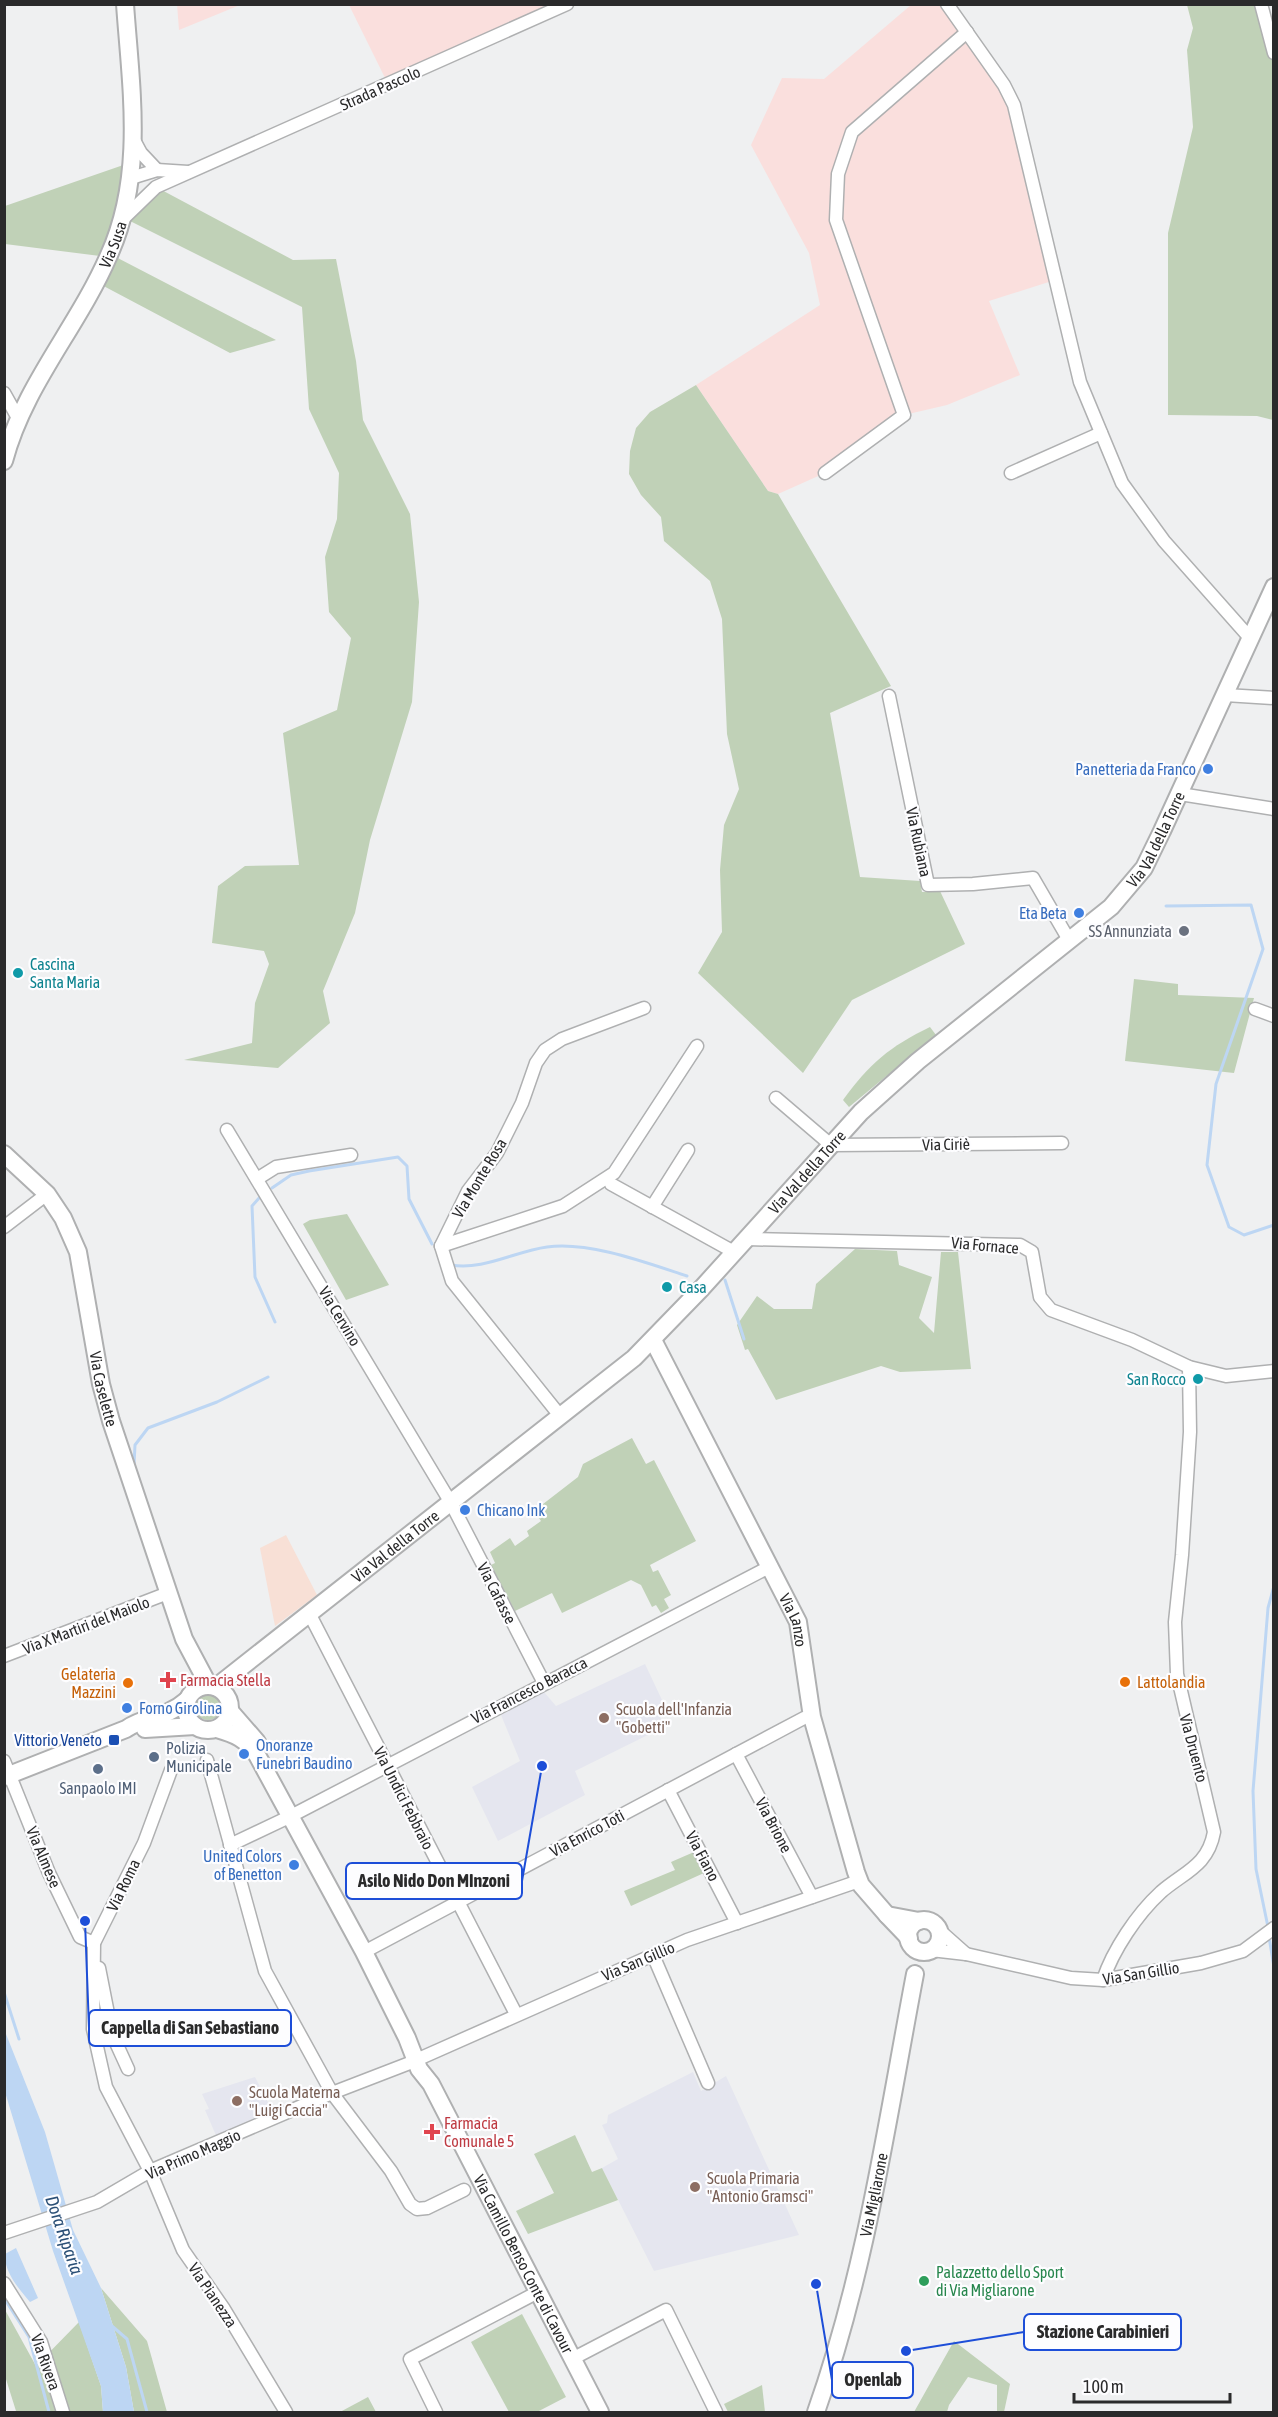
<svg xmlns="http://www.w3.org/2000/svg" width="1278" height="2417" font-family="'Asap Condensed',sans-serif">
  <style>
    .commercial { fill: #f8e0d6 }
    .industrial { fill: #fadfdd }
    .built { fill: #e5e6ef }
    .green { fill: #c0d1b7 }
    .water { fill: #bdd6f3 }
    .lines { fill: none; stroke-linecap: round; stroke-linejoin: round }
    .stream { stroke: #bdd6f3; stroke-width: 3 }
    .street-casing { stroke: #afb0b1; stroke-width: 15 }
    .secondary-casing { stroke: #afb0b1; stroke-width: 20 }
    .street { stroke: #fff; stroke-width: 12 }
    .secondary { stroke: #fff; stroke-width: 16 }
    .shop-dot { fill: #3f7fe0; stroke: #fdfdff; stroke-width: 2 }
    .worship-dot { fill: #6b7280; stroke: #fdfdff; stroke-width: 2 }
    .culture-dot { fill: #0f9aa8; stroke: #fdfdff; stroke-width: 2 }
    .health-dot { fill: #e0444e; stroke: #fdfdff; stroke-width: 2 }
    .food-dot { fill: #e8710a; stroke: #fdfdff; stroke-width: 2 }
    .education-dot { fill: #8d6e63; stroke: #fdfdff; stroke-width: 2 }
    .transit-dot { fill: #1a4fb4; stroke: #fdfdff; stroke-width: 2 }
    .service-dot { fill: #5c6f8a; stroke: #fdfdff; stroke-width: 2 }
    .leisure-dot { fill: #2e9e5b; stroke: #fdfdff; stroke-width: 2 }
    .labels { text-anchor: middle; stroke-width: 4.5; stroke-linejoin: round; paint-order: stroke }
    .street-label { font-size: 16px; fill: #2a2a2b; stroke: #fdfdff }
    .shop-label { font-size: 16px; fill: #366cbe; stroke: #fdfdff; text-anchor: end }
    .worship-label { font-size: 16px; fill: #5b616d; stroke: #fdfdff; text-anchor: end }
    .culture-label { font-size: 16px; fill: #0d838f; stroke: #fdfdff; text-anchor: start }
    .food-label { font-size: 16px; fill: #c56008; stroke: #fdfdff; text-anchor: end }
    .health-label { font-size: 16px; fill: #be3a42; stroke: #fdfdff; text-anchor: start }
    .education-label { font-size: 16px; fill: #785e54; stroke: #fdfdff; text-anchor: start }
    .transit-label { font-size: 16px; fill: #164399; stroke: #fdfdff; text-anchor: end }
    .service-label { font-size: 16px; fill: #4e5e75; stroke: #fdfdff; text-anchor: start }
    .leisure-label { font-size: 16px; fill: #27864d; stroke: #fdfdff; text-anchor: start }
    .water-label { font-size: 18px; font-style: italic; fill: #2a4f76; stroke: #fdfdff }
    .leader { fill: none; stroke: #1d4ed8; stroke-width: 2 }
    .callout-dot { fill: #1d4ed8; stroke: #fdfdff; stroke-width: 2 }
    .callout { fill: #fdfdff; stroke: #1d4ed8; stroke-width: 2 }
    .callout-label { font-size: 18px; text-anchor: middle; font-weight: bold; fill: #2a2a2b }
  </style>
  <rect width="100%" height="100%" fill="#eff0f1"/>
  <path class="commercial" d="M286,1535L317,1595L275,1626L260,1548Z"/>
  <g class="industrial">
    <path d="M177,4H240V5L179,30Z"/>
    <path d="M349,5H567L388,84Z"/>
    <path d="M911,5H942L1004,85L1055,280L989,301L1020,375L947,405L904,415L825,473L778,494L768,491L696,385L820,305L809,253L751,145L782,78L824,79Z"/>
  </g>
  <g class="built">
    <path d="M645,1664L662,1700L660,1729L575,1771L585,1795L498,1841L472,1787L520,1761L501,1715L544,1692L556,1706Z"/>
    <path d="M693,2072L701,2091L726,2076L799,2235L654,2271L602,2168L618,2159L602,2125L607,2123L608,2115Z"/>
    <path d="M255,2077L274,2114L218,2140L205,2110L209,2109L202,2094Z"/>
  </g>
  <g class="green">
    <path d="M1187,5H1261L1274,53L1273,420L1257,416L1168,415V233L1193,127L1187,50L1193,28Z"/>
    <path d="M132,162L124,216L156,187L293,260L336,259L356,361L363,420L410,514L419,602L412,702L370,840L355,913L323,991L330,1023L278,1068L184,1060L252,1043L255,1003L269,964L264,951L212,943L218,886L245,866L299,865L283,733L337,710L351,638L329,612L325,557L337,519L339,473L309,409L302,307L124,218L110,254L276,340L230,353L96,282L108,257L5,244V206Z"/>
    <path d="M696,385L768,491L778,494L891,686L830,713L860,877L920,881L922,892L940,891L965,944L852,1000L803,1073L698,973L722,932L720,870L724,825L739,789L727,734L722,619L710,581L664,541L661,517L641,495L629,474L630,451L636,428L650,412Z"/>
    <path d="M1134,979L1178,984V995L1254,998L1234,1073L1125,1061Z"/>
    <path d="M930,1027L936,1035L849,1107L843,1100C870,1063 889,1047 930,1027Z"/>
    <path d="M347,1214L389,1285L346,1300L303,1224L310,1220Z"/>
    <path d="M855,1249L897,1251L899,1265L932,1277L919,1318L934,1333L941,1252H958L971,1369L900,1372L881,1366L776,1400L748,1349L745,1350L737,1325L757,1296L774,1309H812L816,1284Z"/>
    <path d="M632,1438L646,1464L654,1460L696,1541L650,1565L653,1572L658,1570L671,1595L664,1599L669,1608L661,1613L656,1605L652,1607L641,1585L631,1580L562,1613L552,1593L515,1611L491,1565L495,1563L490,1552L510,1538L515,1546L529,1536L527,1531L541,1521L534,1511L578,1477L583,1464Z"/>
    <circle cx="208" cy="1707" r="13"/>
    <path d="M694,1852L704,1873L631,1906L624,1891L675,1870L671,1862Z"/>
    <path d="M575,2135L592,2172L602,2168L618,2200L528,2234L516,2211L554,2193L534,2154Z"/>
    <path d="M101,2288L147,2341L167,2412H134L126,2367Z"/>
    <path d="M4,2308L36,2366L79,2322L101,2386L103,2412H12L16,2411L5,2376Z"/>
    <path d="M522,2314L566,2397L537,2412H509L471,2342Z"/>
    <path d="M954,2341L1010,2384L1004,2412H997V2385L968,2377L949,2405L947,2412H914Z"/>
    <path d="M762,2385L765,2412H728L724,2404Z"/>
    <path d="M368,2397L376,2412H340Z"/>
  </g>
  <g class="water">
    <path d="M4,2029L45,2132L73,2230L101,2288L126,2367L134,2412H103L101,2386L53,2251L5,2092Z"/>
    <path d="M16,2248L38,2298L30,2302C19,2289 4,2272 5,2254Z"/>
  </g>
  <g class="lines">
    <g class="stream">
      <path d="M1166,906L1251,905L1263,949L1216,1084L1207,1165L1229,1227L1244,1235L1274,1225"/>
      <path d="M272,1188L291,1175L309,1171L398,1157L407,1166L409,1199L432,1244"/>
      <path d="M260,1197L252,1206L255,1277L275,1322"/>
      <path d="M451,1265C482,1271 516,1251 547,1247C589,1241 647,1263 687,1276"/>
      <path d="M725,1280L744,1339"/>
      <path d="M134,1465L135,1445L148,1428L217,1402L268,1377"/>
      <path d="M1268,1927L1256,1869L1253,1791L1268,1608L1274,1586"/>
      <path d="M1269,1937L1274,1967"/>
      <path d="M4,1992L19,2039"/>
      <path d="M4,2298L29,2337L49,2412"/>
      <path d="M112,2326L127,2339L147,2412"/>
    </g>
    <defs>
      <g id="street">
        <path d="M947,4L1004,85L1014,105L1080,382L1122,483L1164,541L1250,638"/>
        <path d="M1261,4L1274,53"/>
        <path d="M134,140L141,153L157,170"/>
        <path d="M131,178L157,170L188,172"/>
        <path d="M124,218L156,187L567,4"/>
        <path d="M4,393L18,418"/>
        <path d="M825,473L904,415L836,220L838,174L852,132L967,32"/>
        <path d="M1011,473L1101,433"/>
        <path d="M1225,695L1274,698"/>
        <path d="M889,696L928,885L973,884L1033,878L1069,940"/>
        <path d="M1180,794L1274,809"/>
        <path d="M1255,1009L1274,1016"/>
        <path d="M776,1098L831,1145L1062,1143"/>
        <path d="M227,1130L451,1503L544,1683"/>
        <path d="M257,1179L276,1167L351,1155"/>
        <path d="M611,1184L734,1252"/>
        <path d="M652,1207L688,1150"/>
        <path d="M4,1227L47,1194"/>
        <path d="M747,1239L1020,1245L1032,1252L1040,1297L1051,1310L1132,1340L1189,1367L1226,1376L1274,1371"/>
        <path d="M441,1246L563,1206L614,1173L697,1046"/>
        <path d="M561,1417L452,1281L441,1246L468,1191L497,1153L522,1103L536,1063L545,1050L562,1039L644,1008"/>
        <path d="M309,1613L516,2014"/>
        <path d="M4,1656L168,1593"/>
        <path d="M736,1754L812,1897"/>
        <path d="M207,1760L265,1971L332,2093L391,2171L410,2204L417,2209L427,2208L464,2190"/>
        <path d="M4,1761L49,1873L80,1937L94,1943"/>
        <path d="M171,1770L144,1843L94,1943L93,2029L106,2087L150,2171L183,2250L224,2309L286,2412"/>
        <path d="M668,1790L737,1923"/>
        <path d="M230,1845L289,1817L771,1566"/>
        <path d="M931,1950L966,1954L939,1930"/>
        <path d="M364,1952L804,1718L812,1717"/>
        <path d="M966,1954L1071,1978L1103,1980L1201,1963L1243,1951L1274,1928"/>
        <path d="M653,1955L708,2083"/>
        <path d="M99,1968L112,2034L128,2069"/>
        <path d="M1103,1980C1113,1950 1137,1914 1161,1892C1184,1872 1208,1866 1214,1832L1177,1674L1175,1622L1182,1555L1190,1432L1189,1367"/>
        <path d="M423,2057L687,1940L859,1881"/>
        <path d="M4,2233L97,2202L150,2171L332,2093L415,2061"/>
        <path d="M4,2283L41,2342L63,2412"/>
        <path d="M572,2359L666,2310L716,2412"/>
        <path d="M436,2412L410,2359L538,2292"/>
      </g>
      <g id="secondary">
        <path id="s1" d="M4,461C24,385 78,327 109,255C145,175 131,89 125,4"/>
        <path id="s2" d="M4,1154L47,1194L63,1218L78,1252L101,1384L111,1421L184,1639L209,1686"/>
        <path id="s3" d="M653,1340L798,1622L812,1717L856,1872L861,1885L887,1915"/>
        <circle cx="208" cy="1708" r="22"/>
        <path id="s4" d="M216,1687L634,1358L701,1289L861,1112L918,1061L1111,907L1144,868L1162,831L1274,587"/>
        <path d="M230,1711L257,1742"/>
        <path d="M145,1729L195,1726"/>
        <path id="s5" d="M217,1729C235,1734 246,1739 257,1755L364,1952L407,2038L419,2069L431,2084L600,2412"/>
        <path d="M4,1777L126,1729C148,1714 164,1720 187,1700"/>
        <circle cx="924" cy="1936" r="16"/>
        <path d="M909,1938L887,1915L919,1921"/>
        <path id="s6" d="M816,2412C866,2271 887,2121 915,1974"/>
      </g>
    </defs>
    <use href="#street" class="street-casing"/>
    <use href="#secondary" class="secondary-casing"/>
    <use href="#street" class="street"/>
    <use href="#secondary" class="secondary"/>
  </g>
  <g class="shop-dot">
    <circle cx="1208" cy="769" r="6"/>
    <circle cx="1079" cy="913" r="6"/>
    <circle cx="465" cy="1510" r="6"/>
    <circle cx="127" cy="1708" r="6"/>
    <circle cx="244" cy="1754" r="6"/>
    <circle cx="294" cy="1865" r="6"/>
  </g>
  <circle class="worship-dot" cx="1184" cy="931" r="6"/>
  <g class="culture-dot">
    <circle cx="18" cy="973" r="6"/>
    <circle cx="667" cy="1287" r="6"/>
    <circle cx="1198" cy="1379" r="6"/>
  </g>
  <g class="health-dot">
    <path d="M165 1671h6v6h6v6h-6v6h-6v-6h-6v-6h6z"/>
    <path d="M429 2123h6v6h6v6h-6v6h-6v-6h-6v-6h6z"/>
  </g>
  <g class="food-dot">
    <circle cx="1125" cy="1682" r="6"/>
    <circle cx="128" cy="1683" r="6"/>
  </g>
  <g class="education-dot">
    <circle cx="604" cy="1718" r="6"/>
    <circle cx="237" cy="2101" r="6"/>
    <circle cx="695" cy="2187" r="6"/>
  </g>
  <rect class="transit-dot" x="108" y="1734" width="12" height="12" rx="3"/>
  <g class="service-dot">
    <circle cx="154" cy="1757" r="6"/>
    <circle cx="98" cy="1769" r="6"/>
  </g>
  <circle class="leisure-dot" cx="924" cy="2281" r="6"/>
  <g class="labels">
    <g class="street-label">
      <text transform="translate(380 88) rotate(-24)" y="6">Strada Pascolo</text>
      <text dy="6" stroke="none"><textPath href="#s1" startOffset="243">Via Susa</textPath></text>
      <text dy="6" stroke="none"><textPath href="#s4" startOffset="1272">Via Val della Torre</textPath></text>
      <text transform="translate(919 842) rotate(78)" y="6">Via Rubiana</text>
      <text transform="translate(946 1144) rotate(-1)" y="6">Via Ciriè</text>
      <text dy="6" stroke="none"><textPath href="#s4" startOffset="786">Via Val della Torre</textPath></text>
      <text transform="translate(479 1178) rotate(-59)" y="6">Via Monte Rosa</text>
      <text transform="translate(985 1245) rotate(5)" y="6">Via Fornace</text>
      <text transform="translate(340 1316) rotate(59)" y="6">Via Cervino</text>
      <text dy="6" stroke="none"><textPath href="#s2" startOffset="264">Via Caselette</textPath></text>
      <text dy="6" stroke="none"><textPath href="#s4" startOffset="228">Via Val della Torre</textPath></text>
      <text transform="translate(497 1593) rotate(63)" y="6">Via Cafasse</text>
      <text dy="6" stroke="none"><textPath href="#s3" startOffset="314">Via Lanzo</textPath></text>
      <text transform="translate(86 1625) rotate(-21)" y="6">Via X Martiri del Maiolo</text>
      <text transform="translate(529 1690) rotate(-27)" y="6">Via Francesco Baracca</text>
      <text transform="translate(1194 1748) rotate(75)" y="6">Via Druento</text>
      <text transform="translate(404 1798) rotate(63)" y="6">Via Undici Febbraio</text>
      <text transform="translate(774 1825) rotate(62)" y="6">Via Brione</text>
      <text transform="translate(587 1833) rotate(-28)" y="6">Via Enrico Toti</text>
      <text transform="translate(703 1856) rotate(62)" y="6">Via Fiano</text>
      <text transform="translate(44 1857) rotate(67)" y="6">Via Almese</text>
      <text transform="translate(123 1885) rotate(-64)" y="6">Via Roma</text>
      <text transform="translate(638 1961) rotate(-23)" y="6">Via San Gillio</text>
      <text transform="translate(1141 1973) rotate(-9)" y="6">Via San Gillio</text>
      <text transform="translate(193 2154) rotate(-24)" y="6">Via Primo Maggio</text>
      <text dy="6" stroke="none"><textPath href="#s6" startOffset="225">Via Migliarone</textPath></text>
      <text dy="6" stroke="none"><textPath href="#s5" startOffset="624">Via Camillo Benso Conte di Cavour</textPath></text>
      <text transform="translate(213 2295) rotate(56)" y="6">Via Pianezza</text>
      <text transform="translate(46 2362) rotate(70)" y="6">Via Rivera</text>
    </g>
    <g class="shop-label">
      <text x="1196" y="775">Panetteria da Franco</text>
      <text x="1067" y="919">Eta Beta</text>
      <text x="477" y="1516" text-anchor="start">Chicano Ink</text>
      <text x="139" y="1714" text-anchor="start">Forno Girolina</text>
      <text x="256" y="1751" text-anchor="start">Onoranze<tspan x="256" dy="18">Funebri Baudino</tspan></text>
      <text x="282" y="1862">United Colors<tspan x="282" dy="18">of Benetton</tspan></text>
    </g>
    <g class="worship-label">
      <text x="1172" y="937">SS Annunziata</text>
    </g>
    <g class="culture-label">
      <text x="30" y="970">Cascina<tspan x="30" dy="18">Santa Maria</tspan></text>
      <text x="679" y="1293">Casa</text>
      <text x="1186" y="1385" text-anchor="end">San Rocco</text>
    </g>
    <g class="food-label">
      <text x="116" y="1680">Gelateria<tspan x="116" dy="18">Mazzini</tspan></text>
      <text x="1137" y="1688" text-anchor="start">Lattolandia</text>
    </g>
    <g class="health-label">
      <text x="180" y="1686">Farmacia Stella</text>
      <text x="444" y="2129">Farmacia<tspan x="444" dy="18">Comunale 5</tspan></text>
    </g>
    <g class="education-label">
      <text x="616" y="1715">Scuola dell'Infanzia<tspan x="616" dy="18">"Gobetti"</tspan></text>
      <text x="249" y="2098">Scuola Materna<tspan x="249" dy="18">"Luigi Caccia"</tspan></text>
      <text x="707" y="2184">Scuola Primaria<tspan x="707" dy="18">"Antonio Gramsci"</tspan></text>
    </g>
    <g class="transit-label">
      <text x="102" y="1746">Vittorio Veneto</text>
    </g>
    <g class="service-label">
      <text x="166" y="1754">Polizia<tspan x="166" dy="18">Municipale</tspan></text>
      <text x="98" y="1794" text-anchor="middle">Sanpaolo IMI</text>
    </g>
    <g class="leisure-label">
      <text x="936" y="2278">Palazzetto dello Sport<tspan x="936" dy="18">di Via Migliarone</tspan></text>
    </g>
    <g class="water-label">
      <text transform="translate(64 2235) rotate(71)" y="6">Dora Riparia</text>
    </g>
  </g>
  <path class="leader" d="M542 1766L522 1881M85 1921L89 2028M906 2351L1024 2332M816 2284L832 2380"/>
  <g class="callout-dot">
    <circle cx="542" cy="1766" r="6"/>
    <circle cx="85" cy="1921" r="6"/>
    <circle cx="906" cy="2351" r="6"/>
    <circle cx="816" cy="2284" r="6"/>
  </g>
  <g class="callout">
    <rect x="346" y="1863" width="176" height="36" rx="6"/>
    <rect x="89" y="2010" width="202" height="36" rx="6"/>
    <rect x="1024" y="2314" width="157" height="36" rx="6"/>
    <rect x="832" y="2362" width="81" height="36" rx="6"/>
  </g>
  <g class="callout-label">
    <text x="434" y="1887">Asilo Nido Don MInzoni</text>
    <text x="190" y="2034">Cappella di San Sebastiano</text>
    <text x="1103" y="2338">Stazione Carabinieri</text>
    <text x="873" y="2386">Openlab</text>
  </g>
  <rect width="1278" height="2417" fill="none" stroke="#2a2a2b" stroke-width="12"/>
  <path d="M1074 2393v9h156v-9" fill="none" stroke="#2a2a2b" stroke-width="3"/>
  <text x="1083" y="2393" font-size="18" fill="#2a2a2b" stroke="#fdfdff" stroke-width="4.5" paint-order="stroke">100 m</text>
</svg>
